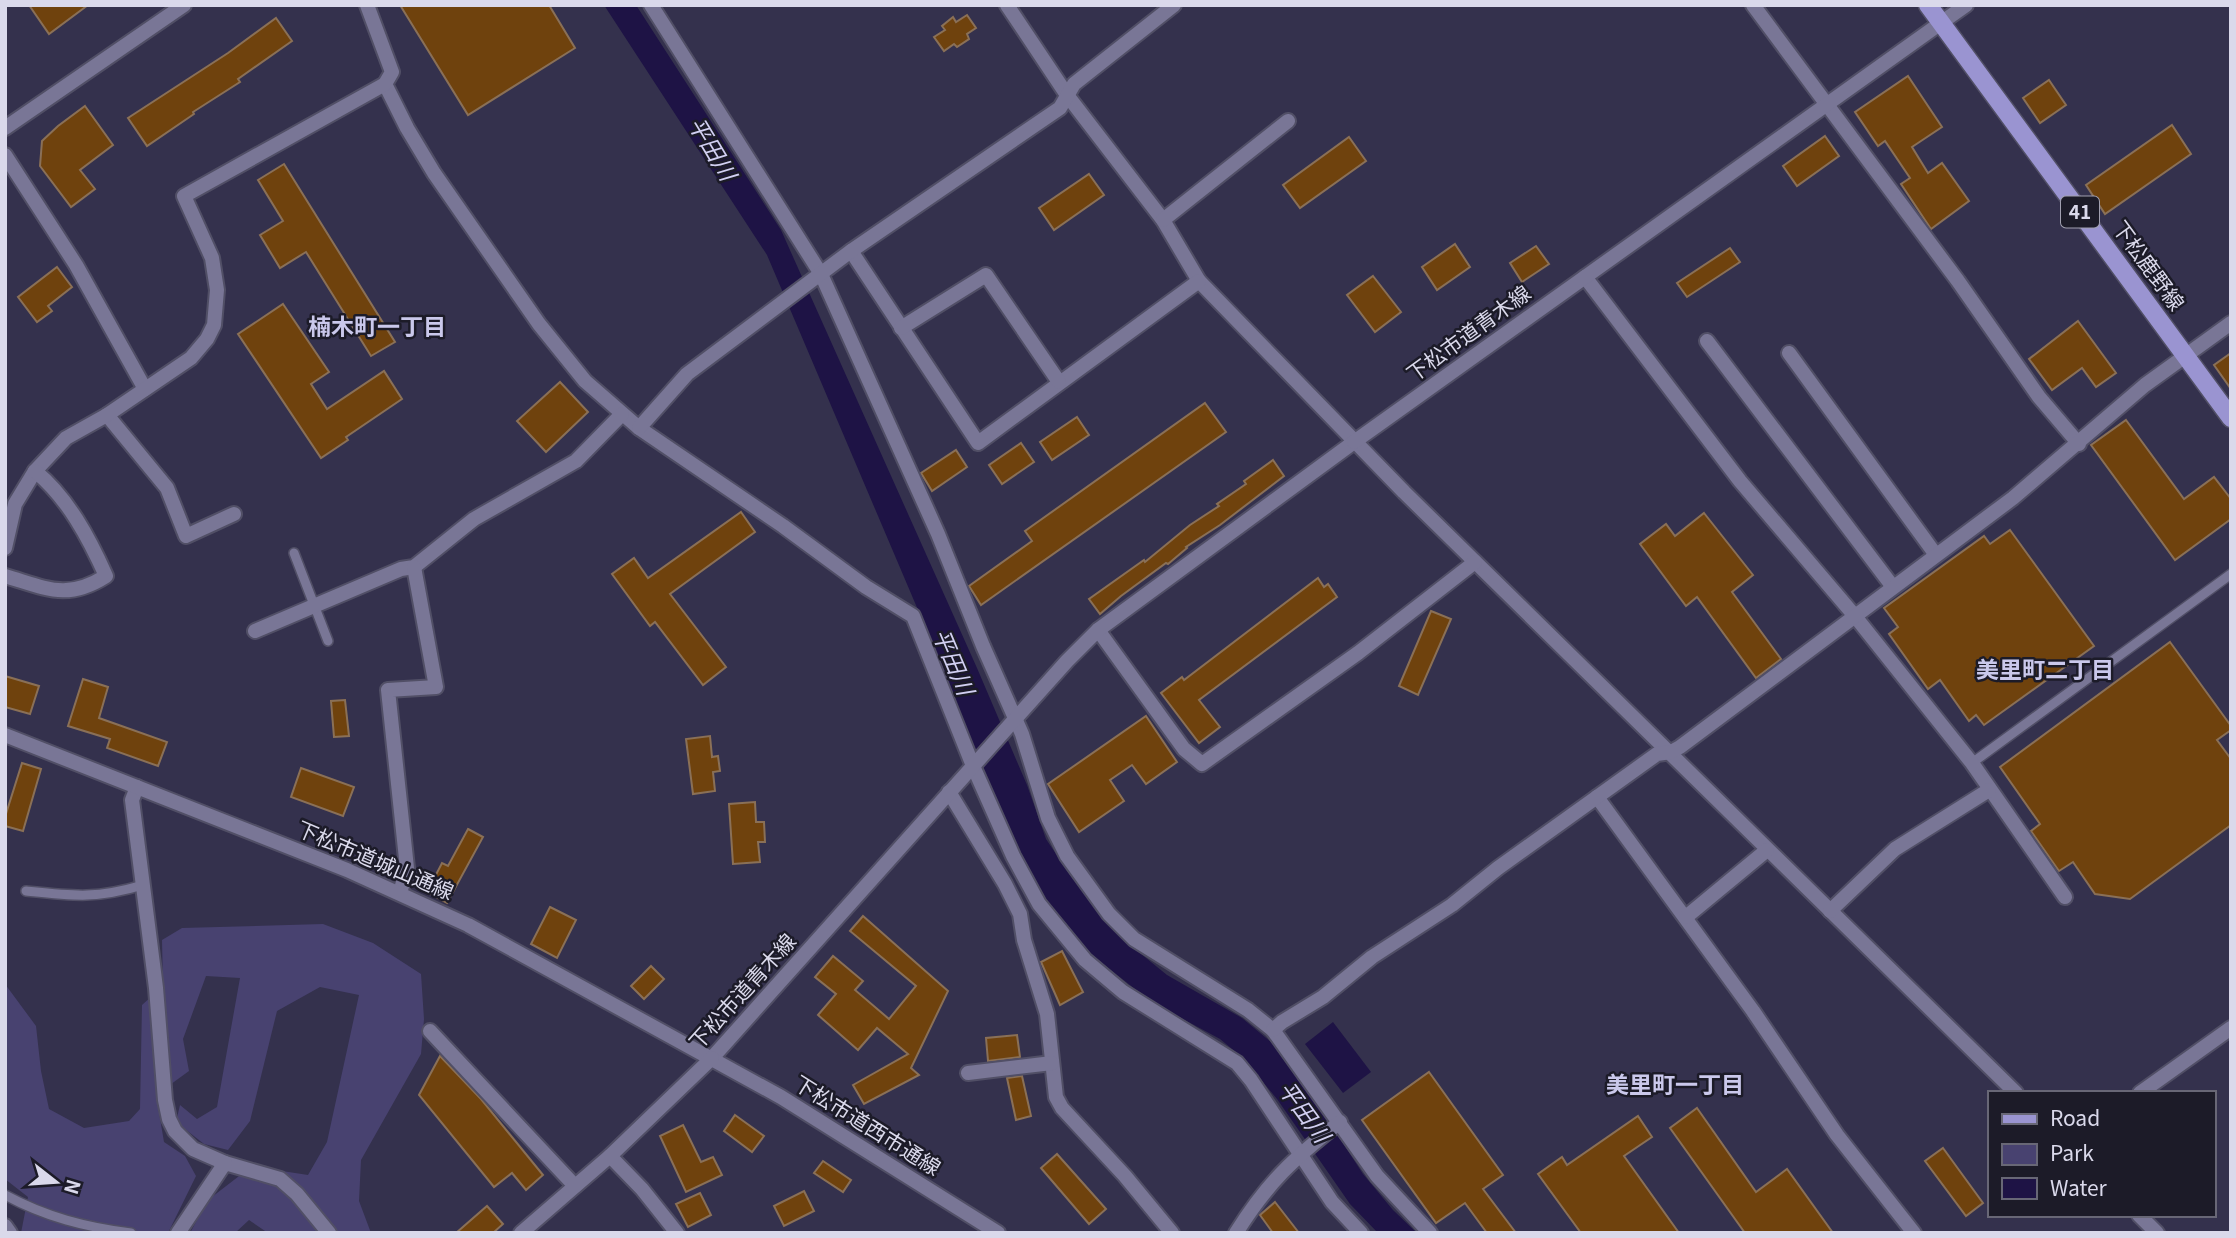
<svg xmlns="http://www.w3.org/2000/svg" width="2236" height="1238" font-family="Georgia,'Noto Sans JP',serif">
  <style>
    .green { fill: #484270 }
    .water { fill: #1e1345 }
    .building { fill: #6f420d; stroke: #8a7057; stroke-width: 2 }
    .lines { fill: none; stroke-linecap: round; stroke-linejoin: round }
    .service-casing { stroke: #514f66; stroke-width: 12 }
    .minor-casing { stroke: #514f66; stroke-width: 18 }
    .tertiary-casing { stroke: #514f66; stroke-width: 18 }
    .primary-casing { stroke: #514f66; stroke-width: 21 }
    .service { stroke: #797696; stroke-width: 9 }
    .minor { stroke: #797696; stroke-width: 14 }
    .tertiary { stroke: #797696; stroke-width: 14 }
    .primary { stroke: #9a94d1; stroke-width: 18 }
    .labels { text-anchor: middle; stroke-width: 5; stroke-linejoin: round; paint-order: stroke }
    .shield { fill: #1c1b28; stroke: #a1a0b0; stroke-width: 2 }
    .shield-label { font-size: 19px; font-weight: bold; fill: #dad9eb }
    .street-label { font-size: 21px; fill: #dad9eb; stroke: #1c1b28 }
    .water-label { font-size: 23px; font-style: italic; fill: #d2d0f2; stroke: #1c1b28 }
    .neighbourhood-label { font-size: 23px; font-weight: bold; fill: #cac8eb; stroke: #1c1b28 }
  </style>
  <rect width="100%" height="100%" fill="#34314d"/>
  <path class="green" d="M323,924L373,943L421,974L424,1019L421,1054L361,1160L359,1201L371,1233H268L249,1220L235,1233H190L208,1200L243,1173L269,1169L308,1175L327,1142L359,995L320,987L277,1011L250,1121L228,1150L204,1144L176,1122L180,1105L197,1119L217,1107L240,978L206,976L183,1039L189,1071L156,1095L164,1142L185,1156L196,1176L168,1233H21L28,1197L5,1179V984L36,1026L41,1071L49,1109L84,1128L129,1121L140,1109L142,1005L163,986L162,940L182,928Z"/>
  <g class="water">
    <path d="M604,5H636L781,230L977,668L1027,785L1046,839L1070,875L1119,936L1167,975L1242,1018L1271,1042L1290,1062L1363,1174L1393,1210L1417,1233H1378L1350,1204L1277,1099L1243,1058L1220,1039L1170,1012L1135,989L1093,956L1043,898L1013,847L941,664L767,255Z"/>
    <path d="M1333,1022L1371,1072L1343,1093L1305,1044Z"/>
  </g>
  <g class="building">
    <path d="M29,5H88L49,34Z"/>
    <path d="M400,5H549L575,48L468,115Z"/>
    <path d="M967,15L976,28L967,34L969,39L957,47L954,44L944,51L934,37L945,30L942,26L953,17L956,22Z"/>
    <path d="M276,18L292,41L238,79L240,82L193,112L194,114L147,146L128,118L228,53Z"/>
    <path d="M1908,76L1942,127L1912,147L1928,173L1942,163L1969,201L1931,229L1901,184L1910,178L1885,141L1878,146L1855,112Z"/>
    <path d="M2049,80L2066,105L2040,123L2023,98Z"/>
    <path d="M85,106L113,145L80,170L95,189L71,207L40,166L42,141L58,126Z"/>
    <path d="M2172,125L2191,154L2105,214L2086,185Z"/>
    <path d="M1825,136L1839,156L1797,186L1783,166Z"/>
    <path d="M1349,137L1366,161L1300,208L1283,185Z"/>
    <path d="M284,164L395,342L371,356L306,252L280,268L260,235L283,221L258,180Z"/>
    <path d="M1089,174L1104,195L1054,230L1039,208Z"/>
    <path d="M1455,244L1470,267L1437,290L1422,267Z"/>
    <path d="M1536,246L1549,264L1522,282L1510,263Z"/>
    <path d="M1730,248L1740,262L1687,297L1677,283Z"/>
    <path d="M57,267L72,287L48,306L52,311L37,322L18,297Z"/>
    <path d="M1373,276L1401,312L1375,332L1347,295Z"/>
    <path d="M283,304L329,372L311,384L327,409L384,371L402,399L346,437L348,440L321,458L238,334Z"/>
    <path d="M2078,321L2116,373L2096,387L2082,368L2052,390L2029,359Z"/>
    <path d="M2231,353V389L2214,365Z"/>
    <path d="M560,382L588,412L546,452L517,421Z"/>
    <path d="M1205,403L1226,432L981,605L969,586L1032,541L1025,531Z"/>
    <path d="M1077,417L1089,435L1052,460L1040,442Z"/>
    <path d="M2126,420L2184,499L2214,477L2231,499V519L2175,560L2091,445Z"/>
    <path d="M1021,443L1034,462L1002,484L989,465Z"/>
    <path d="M956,450L967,467L932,491L921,473Z"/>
    <path d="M1273,460L1284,476L1220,525L1186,547L1187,548L1168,564L1166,563L1121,596L1100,614L1089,599L1144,560L1145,562L1190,525L1219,506L1217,504L1246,484L1244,481Z"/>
    <path d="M741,512L755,532L670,594L726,667L703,685L655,622L650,626L612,574L634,558L648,578Z"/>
    <path d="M1704,513L1753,575L1732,592L1781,659L1756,678L1697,597L1686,606L1640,544L1666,524L1675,536Z"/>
    <path d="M2010,530L2094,646L1984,725L1976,715L1969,721L1940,680L1928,689L1889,634L1898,627L1884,608L1984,536L1990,544Z"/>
    <path d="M1318,578L1324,587L1328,584L1337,597L1199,700L1220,727L1199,743L1161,693L1182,677L1184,680Z"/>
    <path d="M1431,611L1451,619L1418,695L1399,686Z"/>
    <path d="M2170,642L2231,726V730L2217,740L2231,759V825L2130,899L2095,894L2073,862L2059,871L2031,831L2040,824L2000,767Z"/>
    <path d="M5,676L39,686L30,714L5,707Z"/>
    <path d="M83,679L108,687L99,718L167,742L158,766L107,748L110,739L68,726Z"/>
    <path d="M345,700L349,736L334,737L331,701Z"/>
    <path d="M1146,716L1177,762L1146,784L1132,765L1110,780L1124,801L1079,832L1048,784Z"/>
    <path d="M710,736L712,757L718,756L720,771L713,772L715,791L693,794L686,739Z"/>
    <path d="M22,763L41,769L23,831L5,826V817Z"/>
    <path d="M301,768L354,787L343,816L291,797Z"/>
    <path d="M755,802L756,822H764L765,842H758L760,862L733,864L729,804Z"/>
    <path d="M468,829L483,837L447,903L427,892L442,863L448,866Z"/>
    <path d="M550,907L576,920L557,958L531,944Z"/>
    <path d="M863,916L948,991L911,1068L919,1075L864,1104L853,1085L908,1054L877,1028L858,1050L818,1015L836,994L815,977L833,956L863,981L855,990L889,1019L916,986L850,931Z"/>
    <path d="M1062,951L1083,992L1060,1005L1041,962Z"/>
    <path d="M651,966L664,979L644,999L631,986Z"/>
    <path d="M1017,1035L1020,1057L988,1061L986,1038Z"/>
    <path d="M440,1056L481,1099L543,1175L526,1190L512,1173L494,1187L419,1095Z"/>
    <path d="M1429,1072L1503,1175L1483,1189L1516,1233H1487L1465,1203L1436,1223L1362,1120Z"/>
    <path d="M1022,1076L1031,1116L1016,1120L1007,1078Z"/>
    <path d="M1697,1108L1756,1192L1787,1169L1833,1233H1745L1670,1128Z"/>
    <path d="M735,1115L764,1136L752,1152L724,1131Z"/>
    <path d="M1638,1116L1652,1137L1624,1156L1679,1233H1581L1538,1174L1562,1157L1567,1165Z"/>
    <path d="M683,1125L701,1162L713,1157L722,1175L686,1192L660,1136Z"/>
    <path d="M1943,1148L1983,1203L1966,1216L1925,1161Z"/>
    <path d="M1057,1154L1106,1209L1089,1224L1041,1168Z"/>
    <path d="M823,1161L851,1180L843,1192L814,1173Z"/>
    <path d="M804,1191L814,1211L784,1226L774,1206Z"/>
    <path d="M700,1193L711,1215L688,1227L676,1204Z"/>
    <path d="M1275,1202L1299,1233H1273L1260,1215Z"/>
    <path d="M487,1206L503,1224L493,1233H456Z"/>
  </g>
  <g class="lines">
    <defs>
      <g id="service">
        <path d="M294,553L328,641"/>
        <path d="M1972,763L2231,574"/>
        <path d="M26,891C74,896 96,899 143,885"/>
        <path d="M5,1195C46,1217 85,1227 131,1233"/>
      </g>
      <g id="minor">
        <path d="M651,5L821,274L938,534L983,646L1022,734L1048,818L1067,856L1109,914L1134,939L1248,1010L1273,1030L1377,1176L1430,1233"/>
        <path d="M1007,5L1067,95L1163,220L1199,281L1404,492L2016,1093"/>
        <path d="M1753,5L1958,281L2039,397L2079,444"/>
        <path d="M385,84L407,128L434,173L539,324L585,381L639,428L783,526L866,587L913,616L973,766L1013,856L1039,904L1085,960L1123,992L1237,1063L1251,1080L1332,1202L1361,1233"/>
        <path d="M5,155L76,265L145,389"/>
        <path d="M1163,220L1288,121"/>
        <path d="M851,251L978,443L1199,281"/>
        <path d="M1585,277L1740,481L1854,615L1972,763L2065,897"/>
        <path d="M901,328L986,275L1059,382"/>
        <path d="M1707,341L1893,587"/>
        <path d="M1789,353L1936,555"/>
        <path d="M107,415L167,488L186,536L234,514"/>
        <path d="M639,428L687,374L851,251L1060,108L1074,84L1174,5"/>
        <path d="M5,548L15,504L35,471L66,438L107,415L191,358L207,339L214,325L217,290L212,258L184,196L385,84L392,72L367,5"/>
        <path d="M5,576C46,588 67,601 106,576C89,538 68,498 35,471"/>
        <path d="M1098,630L1184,749L1202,764L1358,653L1475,562"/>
        <path d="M255,631L401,569L414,567L474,519L576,461L622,414"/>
        <path d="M137,787L132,800L156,988L165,1100L169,1119L175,1131L193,1149L225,1163L280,1179L297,1194L329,1233"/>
        <path d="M949,792L1005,884L1020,914L1024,940L1047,1014L1056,1097L1062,1108L1125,1176L1172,1233"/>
        <path d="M1597,797L1753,1011L1837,1135L1914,1233"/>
        <path d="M400,893L407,868L388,690L436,687L414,567"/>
        <path d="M1830,911L1895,849L1989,790"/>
        <path d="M1686,917L1767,850"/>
        <path d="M1273,1030L1282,1022L1323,997L1372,957L1452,905L1498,868L1657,754L1671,752L1680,747L2013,498L2145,385L2231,323"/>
        <path d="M430,1031L575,1186"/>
        <path d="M712,1058L1067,661L1098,630L1354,442"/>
        <path d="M968,1073L1052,1063"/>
        <path d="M2140,1093L2231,1028"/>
        <path d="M610,1156L642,1189L677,1233"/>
        <path d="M2139,1215L2157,1233"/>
        <path d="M5,1226L10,1233"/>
        <path d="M178,1233L225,1163"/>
        <path d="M1236,1233C1268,1182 1293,1159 1340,1122"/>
      </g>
      <g id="tertiary">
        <path d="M5,128L184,5"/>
        <path d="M1354,442L1966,5"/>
        <path d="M5,735L347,870L468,925L781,1097L998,1233"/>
        <path d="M521,1233L610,1156L712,1058"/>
      </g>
      <path id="primary" d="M1928,5L2231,418"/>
    </defs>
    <use href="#service" class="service-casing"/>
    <use href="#minor" class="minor-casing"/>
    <use href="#tertiary" class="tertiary-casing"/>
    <use href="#primary" class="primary-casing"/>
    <use href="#service" class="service"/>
    <use href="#minor" class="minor"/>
    <use href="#tertiary" class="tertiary"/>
    <use href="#primary" class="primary"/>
  </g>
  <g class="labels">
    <rect class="shield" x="2061" y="196.5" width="38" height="31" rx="5"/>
    <g class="shield-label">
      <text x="2080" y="219">41</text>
    </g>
    <g class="street-label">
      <text transform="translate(2148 266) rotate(54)" y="7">下松鹿野線</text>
      <text transform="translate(1469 334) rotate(-36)" y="7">下松市道青木線</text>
      <text transform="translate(375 861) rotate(23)" y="7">下松市道城山通線</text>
      <text transform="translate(743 992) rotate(-48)" y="7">下松市道青木線</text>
      <text transform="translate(867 1126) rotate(32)" y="7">下松市道西市通線</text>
    </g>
    <g class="water-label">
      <text transform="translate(712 149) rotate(59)" y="8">平田川</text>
      <text transform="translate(953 662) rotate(67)" y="8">平田川</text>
      <text transform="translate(1304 1112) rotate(54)" y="8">平田川</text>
    </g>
    <g class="neighbourhood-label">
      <text x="377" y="335">楠木町一丁目</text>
      <text x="2045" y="678">美里町二丁目</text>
      <text x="1675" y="1093">美里町一丁目</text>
    </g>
  </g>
  <rect width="2236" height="1238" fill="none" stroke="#dad9eb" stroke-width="14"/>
  <rect x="1988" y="1091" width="228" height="126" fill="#1c1b28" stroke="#686776" stroke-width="2"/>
  <rect x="2002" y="1114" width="35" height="10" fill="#9a94d1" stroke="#686776" stroke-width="2"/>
  <text x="2050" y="1126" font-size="21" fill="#dad9eb">Road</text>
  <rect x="2002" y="1144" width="35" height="21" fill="#484270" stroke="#686776" stroke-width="2"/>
  <text x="2050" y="1161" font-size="21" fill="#dad9eb">Park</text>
  <rect x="2002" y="1178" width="35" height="21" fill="#1e1345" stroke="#686776" stroke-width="2"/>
  <text x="2050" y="1196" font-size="21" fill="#dad9eb">Water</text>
  <g transform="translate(56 1182) rotate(107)" stroke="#1c1b28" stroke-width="5" paint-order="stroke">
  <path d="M0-5L12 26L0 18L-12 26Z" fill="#dad9eb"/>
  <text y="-10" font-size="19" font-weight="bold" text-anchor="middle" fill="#dad9eb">N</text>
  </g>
</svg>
